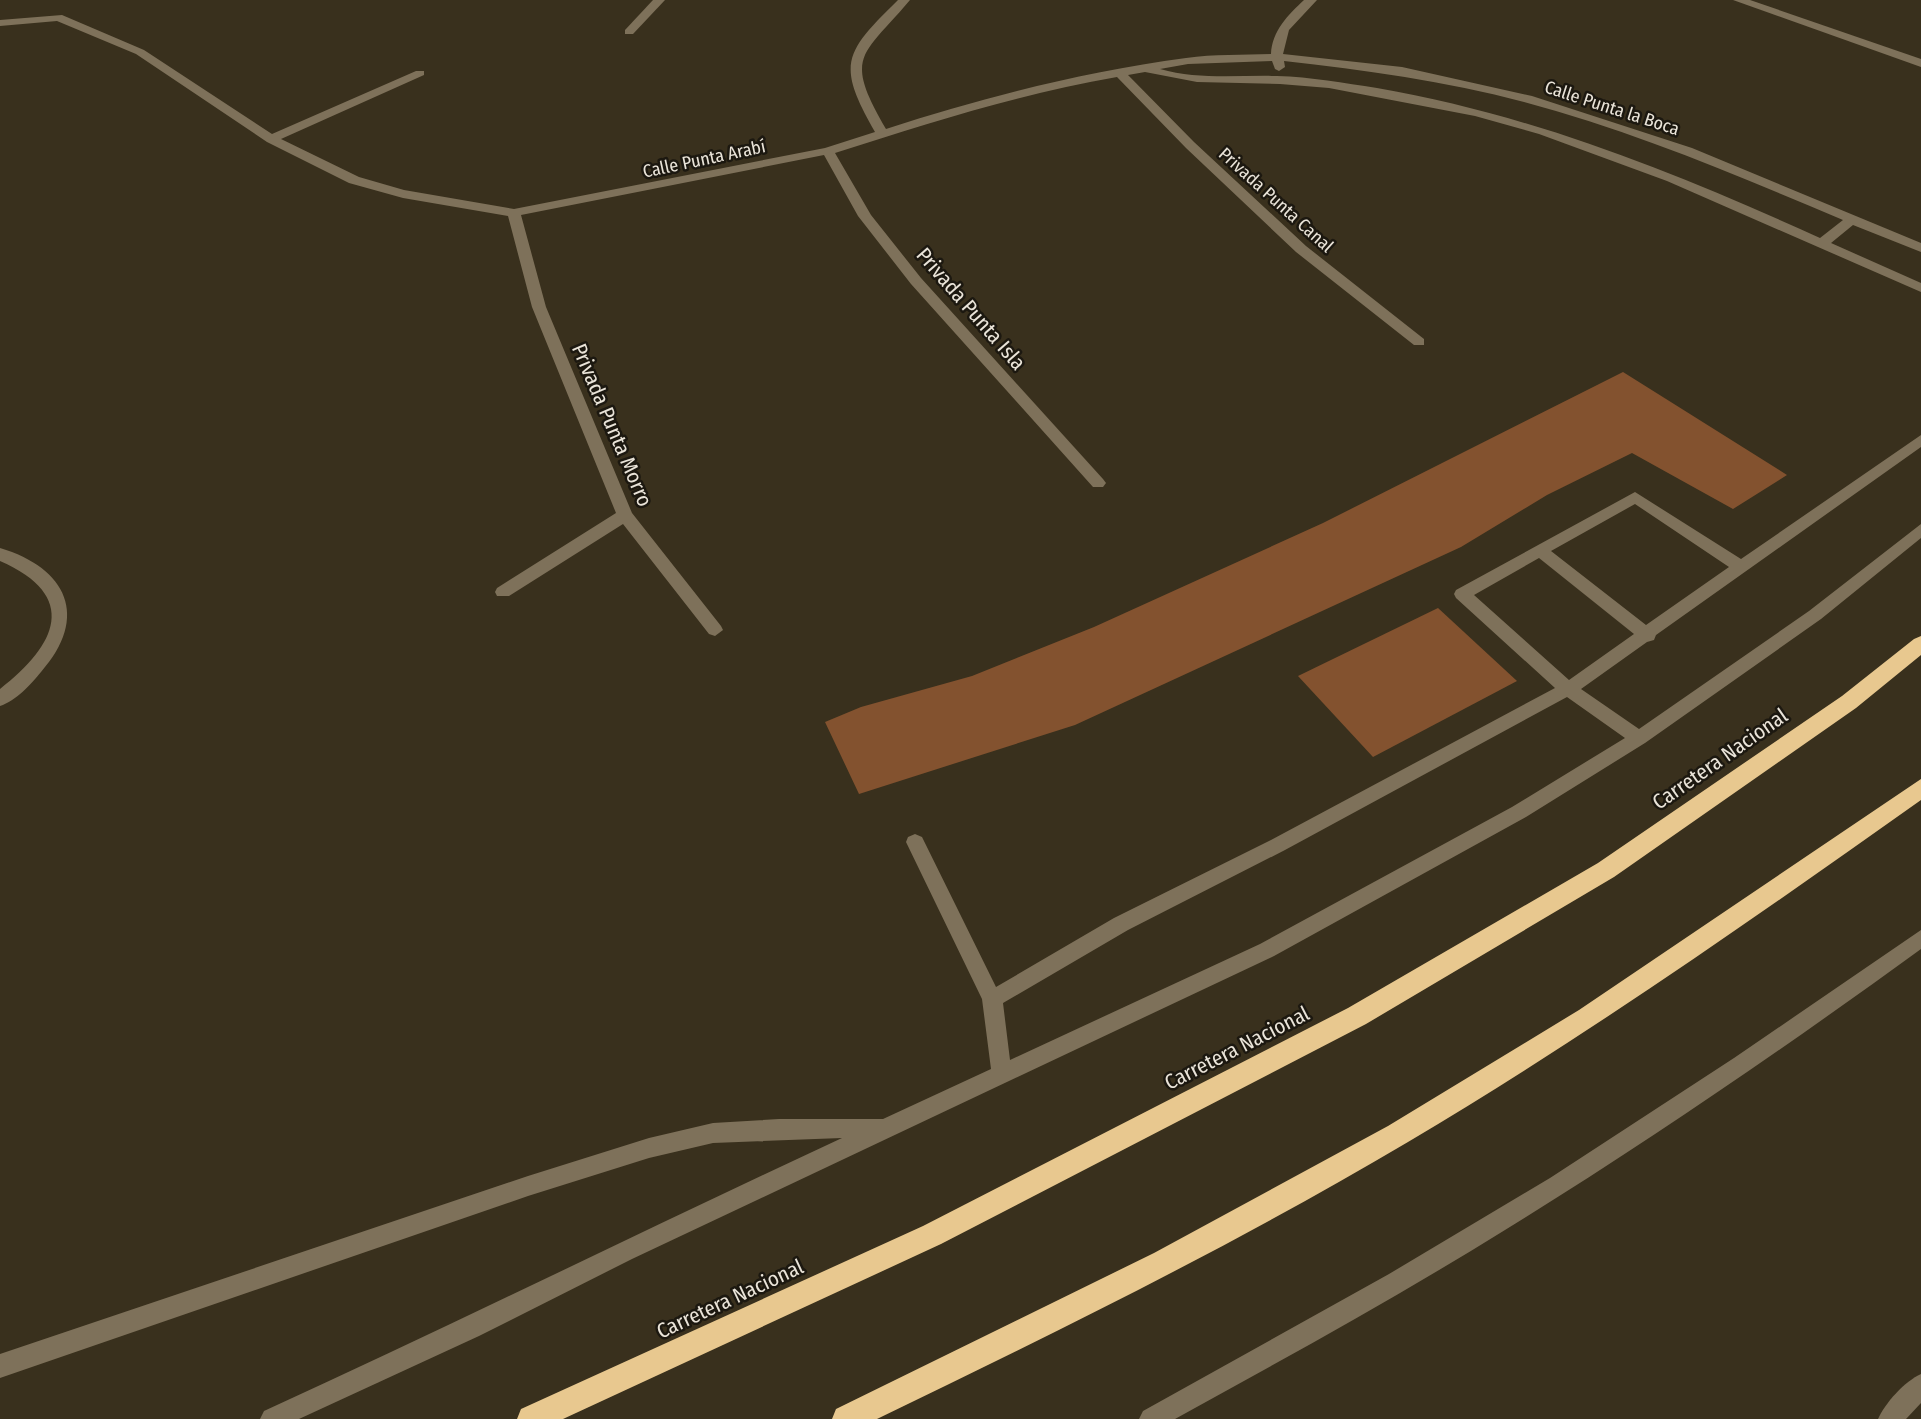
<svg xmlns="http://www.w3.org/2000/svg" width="1921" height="1419" font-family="'Fira Sans Condensed',sans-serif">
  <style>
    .building { fill: #83522f }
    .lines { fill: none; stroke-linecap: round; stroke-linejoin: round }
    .minor { fill: #7e715a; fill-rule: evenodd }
    .highway { fill: #e8c88f; fill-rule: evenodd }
    .labels { text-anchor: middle; stroke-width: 5; stroke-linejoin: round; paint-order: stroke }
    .far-street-label { font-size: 18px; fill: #eae4d9; stroke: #1c1810 }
    .street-label { font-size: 21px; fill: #eae4d9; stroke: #1c1810 }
  </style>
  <rect width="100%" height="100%" fill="#39301d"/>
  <g class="building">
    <path d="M1623,372L1787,475L1733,509L1632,453L1547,495L1461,547L1075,725L859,794L825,722L861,707L972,676L1094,627L1323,523Z"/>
    <path d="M1438,608L1517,681L1373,757L1298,676Z"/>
  </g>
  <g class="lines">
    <g class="minor">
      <path d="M653,0H665L633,34H625V30Z"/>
      <path d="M898,0H910C862,57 843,55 886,129C984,97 1083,72 1186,58C1214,54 1243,55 1271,54C1272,31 1288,15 1304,0H1317L1289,30L1283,54L1402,67L1532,96L1692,148L1921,243V252L1853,225L1831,243L1921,283V292L1667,181L1539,134L1475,116L1329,88L1280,84L1197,82L1145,72L1128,75L1194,142L1306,246L1424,339V345H1414L1296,252L1186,148L1117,77C1020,94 929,123 835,153L871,215L921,278L1103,479L1106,483L1103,487H1093L911,284L858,216L824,155L521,215L546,307L632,513L721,626L723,630L715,636L709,634L623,524L509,596H497L495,592L497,588L616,513L532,307L508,216L403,198L349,183L267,142L136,54L57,21L0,26V20L62,15L144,50L272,134L416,71H424V75L281,139L359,177L404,190L514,209L825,148L875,132C836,64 844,53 898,0ZM1272,61L1275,69L1279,71L1285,67L1284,61C1365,70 1445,81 1524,102C1634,131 1738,176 1843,220L1820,238C1677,173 1533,115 1377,88C1344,83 1311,77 1277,76C1238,75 1198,80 1160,69L1188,64Z"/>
      <path d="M1733,0H1750L1921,59V67Z"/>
      <path d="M1921,435V447L1656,635L1654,640L1647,642L1581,689L1639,729L1809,611L1921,524V538L1821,619L1645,743L1526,817L1274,956L632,1259L479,1336L299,1419H260L264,1411C458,1322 649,1228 842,1138L713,1143L649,1158L528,1196L0,1378V1354L528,1176L649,1138L713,1123L779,1119H883L991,1069L982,999L906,842L908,837L915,834L922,837L996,987L1114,918L1271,840L1555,688L1456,598L1454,594L1456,590L1635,492L1741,559ZM1635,504L1729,567L1646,625L1551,551ZM1539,558L1634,634L1569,680L1474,595ZM1567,697L1625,738L1512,807L1260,944L1010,1060L1003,1003L1128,930L1285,850Z"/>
      <path d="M0,548C67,568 90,617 41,672C31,684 16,701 0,706V689C57,645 80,596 0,561Z"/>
      <path d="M1921,930V949C1786,1047 1648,1142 1505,1230C1397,1297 1286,1358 1175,1419H1139L1143,1411L1389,1274L1550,1178L1734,1058Z"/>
      <path d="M1921,1374V1403L1906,1419H1878C1885,1403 1905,1381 1921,1374Z"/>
    </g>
    <g class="highway">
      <path d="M1921,636V655L1856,708L1614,877L1366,1024L941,1244L563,1419H517L521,1409L923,1226L1348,1008L1598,863L1842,696L1914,639Z"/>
      <path d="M1921,779V800C1753,919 1585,1037 1408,1142C1236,1244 1057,1332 877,1419H832L836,1409L1154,1253L1388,1126L1579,1010Z"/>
    </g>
  </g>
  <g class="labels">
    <g class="far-street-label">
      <text transform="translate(1612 108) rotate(18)" y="6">Calle Punta la Boca</text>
      <text transform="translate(704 159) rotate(-12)" y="6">Calle Punta Arabí</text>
      <text transform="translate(1276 200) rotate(42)" y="6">Privada Punta Canal</text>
    </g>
    <g class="street-label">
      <text transform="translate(971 309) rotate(49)" y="7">Privada Punta Isla</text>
      <text transform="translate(612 425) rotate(67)" y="7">Privada Punta Morro</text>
      <text transform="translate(1720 759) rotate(-35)" y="7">Carretera Nacional</text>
      <text transform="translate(1237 1048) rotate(-27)" y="7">Carretera Nacional</text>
      <text transform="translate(730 1299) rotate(-25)" y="7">Carretera Nacional</text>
    </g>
  </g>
</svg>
